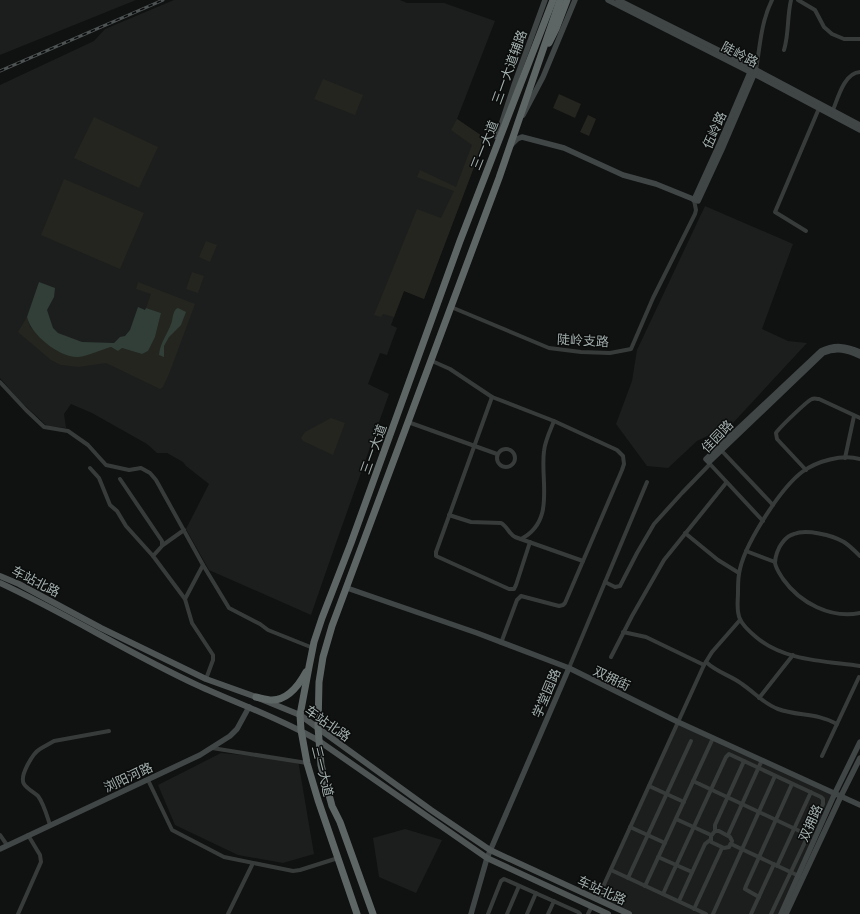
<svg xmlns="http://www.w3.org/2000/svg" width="860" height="914" font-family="Helvetica,'Noto Sans SC',sans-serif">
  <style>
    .built { fill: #1c1e1e }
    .green { fill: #24251f }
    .water { fill: #313f38 }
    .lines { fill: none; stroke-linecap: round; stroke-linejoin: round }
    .street { stroke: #373b3a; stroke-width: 4 }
    .secondary { stroke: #404545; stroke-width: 5.5 }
    .primary { stroke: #4e5454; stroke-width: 6 }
    .highway { stroke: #5e6665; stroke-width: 7 }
    .rail-casing { stroke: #4d5252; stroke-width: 3 }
    .rail { stroke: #0b0c0c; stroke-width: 1.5; stroke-dasharray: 4.5; stroke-linecap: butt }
    .labels { text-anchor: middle; stroke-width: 3; stroke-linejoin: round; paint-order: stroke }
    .street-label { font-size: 13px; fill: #a3b0ae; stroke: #0b0c0c }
  </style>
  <rect width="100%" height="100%" fill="#101111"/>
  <g class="built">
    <path d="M0,0H136L0,55Z"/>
    <path d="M174,0H400L407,3H444L495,21L457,119L485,138L424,299L404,291L391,325L397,328L392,341L387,355L380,353L368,384L389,394L336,543L311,615L209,570L186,529L209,484L186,466L183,462L167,453H157L147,444L92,413L71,404L64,414L66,428L47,426L19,400L0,378V85L94,41L105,29Z"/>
    <path d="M705,206L793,244L762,329L788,341L807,343L732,424L697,441L668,468L647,466L616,424L632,381L637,350Z"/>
    <path d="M678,722L835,793L780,914H629L597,900Z"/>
    <path d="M221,753L298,760L314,854L283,863L238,855L175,825L158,785Z"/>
    <path d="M405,829L442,840L416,893L379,877L373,838Z"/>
  </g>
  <g class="green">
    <path d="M323,79L363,95L355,115L314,99Z"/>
    <path d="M559,94L581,104L575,118L553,108Z"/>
    <path d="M588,115L596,119L589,136L580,132Z"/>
    <path d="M94,117L158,147L139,188L74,158Z"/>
    <path d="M457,119L485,138L424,299L404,291L394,317L383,314L381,317L374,315L417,209L441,218L454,191L417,177L420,170L456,187L472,145L451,130Z"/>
    <path d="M64,179L144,213L120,269L41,235Z"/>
    <path d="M206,241L217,245L210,262L199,257Z"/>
    <path d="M192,272L204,276L198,293L186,289Z"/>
    <path d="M138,282L195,304L169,374L163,387L160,389L106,363L78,367L61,365L51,360L18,332L27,317L30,327L57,351L87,355L99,350L111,347L118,351L122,348L142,354L148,351L155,337L161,313L146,308L151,294L136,289Z"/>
    <path d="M331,418L345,423L333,455L303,441L301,438L305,432Z"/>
  </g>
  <g class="water">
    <path d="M39,282L55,288L54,297L47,310L53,328L58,333L82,342L114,343L120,337L125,336L130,330L138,307L145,310L146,308L161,313L155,337L148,351L142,354L122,348L118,351L111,347C100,350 88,356 78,357C60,358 31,335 27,317Z"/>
    <path d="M178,308L186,312L181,325L169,337L164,346V357L159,355C160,343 167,335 171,324C173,319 172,314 176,309Z"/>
  </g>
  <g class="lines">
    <g class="street">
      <path d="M798,0L815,10L824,27L832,34L844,39H860"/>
      <path d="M784,50C789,34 787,17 791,0"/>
      <path d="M756,70C760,46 761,22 772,0"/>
      <path d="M833,110C838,98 844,73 860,72"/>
      <path d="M806,231L775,212L820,106"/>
      <path d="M451,307L549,348L581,352L610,353L631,349L653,298L695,214L696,210L694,200"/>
      <path d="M432,361L450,369L492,397L554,421L617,450L623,456L624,464L622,470L565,603L563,605L559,606L521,596L517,600L501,643"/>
      <path d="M0,382L26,410L44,427L68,431L88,445L106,465L129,470L141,468L150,473L156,480L203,565L229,608L260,624L268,630L313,648"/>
      <path d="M492,397L436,552V556L509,589H514L516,585L530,542"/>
      <path d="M408,422L497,454"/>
      <circle cx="506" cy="458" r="9"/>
      <path d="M720,449L773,505"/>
      <path d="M845,458L854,416"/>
      <path d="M860,459C842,454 817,461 802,472C780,489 743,546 739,574C738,580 738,586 738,592C738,601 736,611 740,619C743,626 750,632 756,637C784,661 825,661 860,666"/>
      <path d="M709,463L763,521"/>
      <path d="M90,468L99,478L110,505L117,511L126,526L153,556"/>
      <path d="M806,470L777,439L776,433C779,428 807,401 812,399C815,398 816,399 819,399L860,418"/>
      <path d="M120,479L162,541V546L153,556L185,599L192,623L213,655V660L206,679"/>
      <path d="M449,515L471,522L501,523C507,526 509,534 515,537L583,561"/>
      <path d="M685,533L718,560L739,573"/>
      <path d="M521,539C556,521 540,481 544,451C545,441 550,431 554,421"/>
      <path d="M163,545L184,530"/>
      <path d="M746,551L775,562"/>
      <path d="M860,556C855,551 850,546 844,542C832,535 806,529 794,534C789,535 785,539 782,543C778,548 775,557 775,563C776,569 780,574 783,579C800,603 831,619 860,613"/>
      <path d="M605,582L615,587L620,586L637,553L654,524L682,493L710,464"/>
      <path d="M185,599L203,565"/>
      <path d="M623,632L646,637L704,665"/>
      <path d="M611,657L632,616L664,560L726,483"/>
      <path d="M706,662C718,673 730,675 742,684C754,692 764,704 778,709C797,716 818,713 837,724"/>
      <path d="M569,668L647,482"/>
      <path d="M759,698L793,655"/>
      <path d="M212,748L307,763"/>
      <path d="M822,756L859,677"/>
      <path d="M148,780L172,830L224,857L293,871L300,870L338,858"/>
      <path d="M693,781L808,835"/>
      <path d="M649,786L684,802"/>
      <path d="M676,819L711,835"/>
      <path d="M50,825C47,816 44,804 38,796C34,792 27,789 24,784C19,776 33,753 40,749C45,746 49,744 54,741L109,731"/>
      <path d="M630,827L665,843"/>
      <path d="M715,831V825L744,761"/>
      <path d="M715,831H719L730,837L732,841L729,847L724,848L711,842V836Z"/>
      <path d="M0,835L7,845"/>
      <path d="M728,835L762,760"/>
      <path d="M731,844L801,877"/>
      <path d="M658,857L692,872"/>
      <path d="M777,866L811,792"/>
      <path d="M611,870L706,914"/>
      <path d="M628,878L691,741"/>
      <path d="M645,886L713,738"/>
      <path d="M663,894L726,757L729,754L821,797L823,799V804L771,914"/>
      <path d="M759,897L745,889L746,886L792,784"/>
      <path d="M597,900L704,665L712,652L740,620"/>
      <path d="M679,901L705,844L710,840"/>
      <path d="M694,909L722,848"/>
      <path d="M18,914L41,862L40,855L28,835"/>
      <path d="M228,914L253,863"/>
      <path d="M488,914L501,881L504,879L578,912L580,914"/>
      <path d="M507,914L519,886"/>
      <path d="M527,914L536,893"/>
      <path d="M548,914L554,901"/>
      <path d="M588,914L592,906"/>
      <path d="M713,914L775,776"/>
      <path d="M751,914L774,864"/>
    </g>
    <g class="secondary">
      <path d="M608,0L760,77L860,130"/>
      <path d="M618,0L724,53L860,125"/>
      <path d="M523,115L543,77L575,0"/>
      <path d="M497,137L514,85L545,0"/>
      <path d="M511,145L517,139L522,137L564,148L623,175L656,184L698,201L723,147L756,70"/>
      <path d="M694,200L719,145L751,70"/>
      <path d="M860,352C846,346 835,344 821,351L706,459L709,462L823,353C837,347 847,350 860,356"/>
      <path d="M347,588L477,633L569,668L678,722L860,805"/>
      <path d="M0,849L200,755L230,736L237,729L249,707"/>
      <path d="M471,914L487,858L569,668"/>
      <path d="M781,914L835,793L860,742"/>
      <path d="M786,914L841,796L860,758"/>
    </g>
    <g class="primary">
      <path d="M0,576L19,584L101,628L206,679L256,697L300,715L431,810L490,850L629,914"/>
      <path d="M0,583C67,614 130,654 197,685C238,704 280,718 319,741L487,858L608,914"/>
    </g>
    <g class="highway">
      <path d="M549,43L556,29L567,0"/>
      <path d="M256,697C261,698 267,700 272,700C288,700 299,685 306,672"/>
      <path d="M357,914L318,800L307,763L301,730L300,715L309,667L314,642L322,618L351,543L460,241L553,0"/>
      <path d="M373,914L340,822L332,806L321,765L318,727L319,682L323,657L332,626L499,178L560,0"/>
    </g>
    <defs>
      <path id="rail" d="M0,71L163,0"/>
    </defs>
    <use href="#rail" class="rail-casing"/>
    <use href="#rail" class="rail"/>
  </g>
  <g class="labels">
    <g class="street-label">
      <text transform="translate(740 54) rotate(27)" y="5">陡岭路</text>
      <text transform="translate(509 67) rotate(-70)" y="5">三一大道辅路</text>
      <text transform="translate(714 130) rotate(-66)" y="5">伍岭路</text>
      <text transform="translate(484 145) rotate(-68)" y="5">三一大道</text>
      <text transform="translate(583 340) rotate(3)" y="5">陡岭支路</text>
      <text transform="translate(717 436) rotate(-46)" y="5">佳园路</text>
      <text transform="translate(373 449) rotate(-70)" y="5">三一大道</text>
      <text transform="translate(36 581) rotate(27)" y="5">车站北路</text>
      <text transform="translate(612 678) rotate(26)" y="5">双拥街</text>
      <text transform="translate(546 693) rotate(-67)" y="5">学堂园路</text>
      <text transform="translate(328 723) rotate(35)" y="5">车站北路</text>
      <text transform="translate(323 771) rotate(76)" y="5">三一大道</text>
      <text transform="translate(128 777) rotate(-25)" y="5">浏阳河路</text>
      <text transform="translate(810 823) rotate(-66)" y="5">双拥路</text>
      <text transform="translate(602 890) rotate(24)" y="5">车站北路</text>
    </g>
  </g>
</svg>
